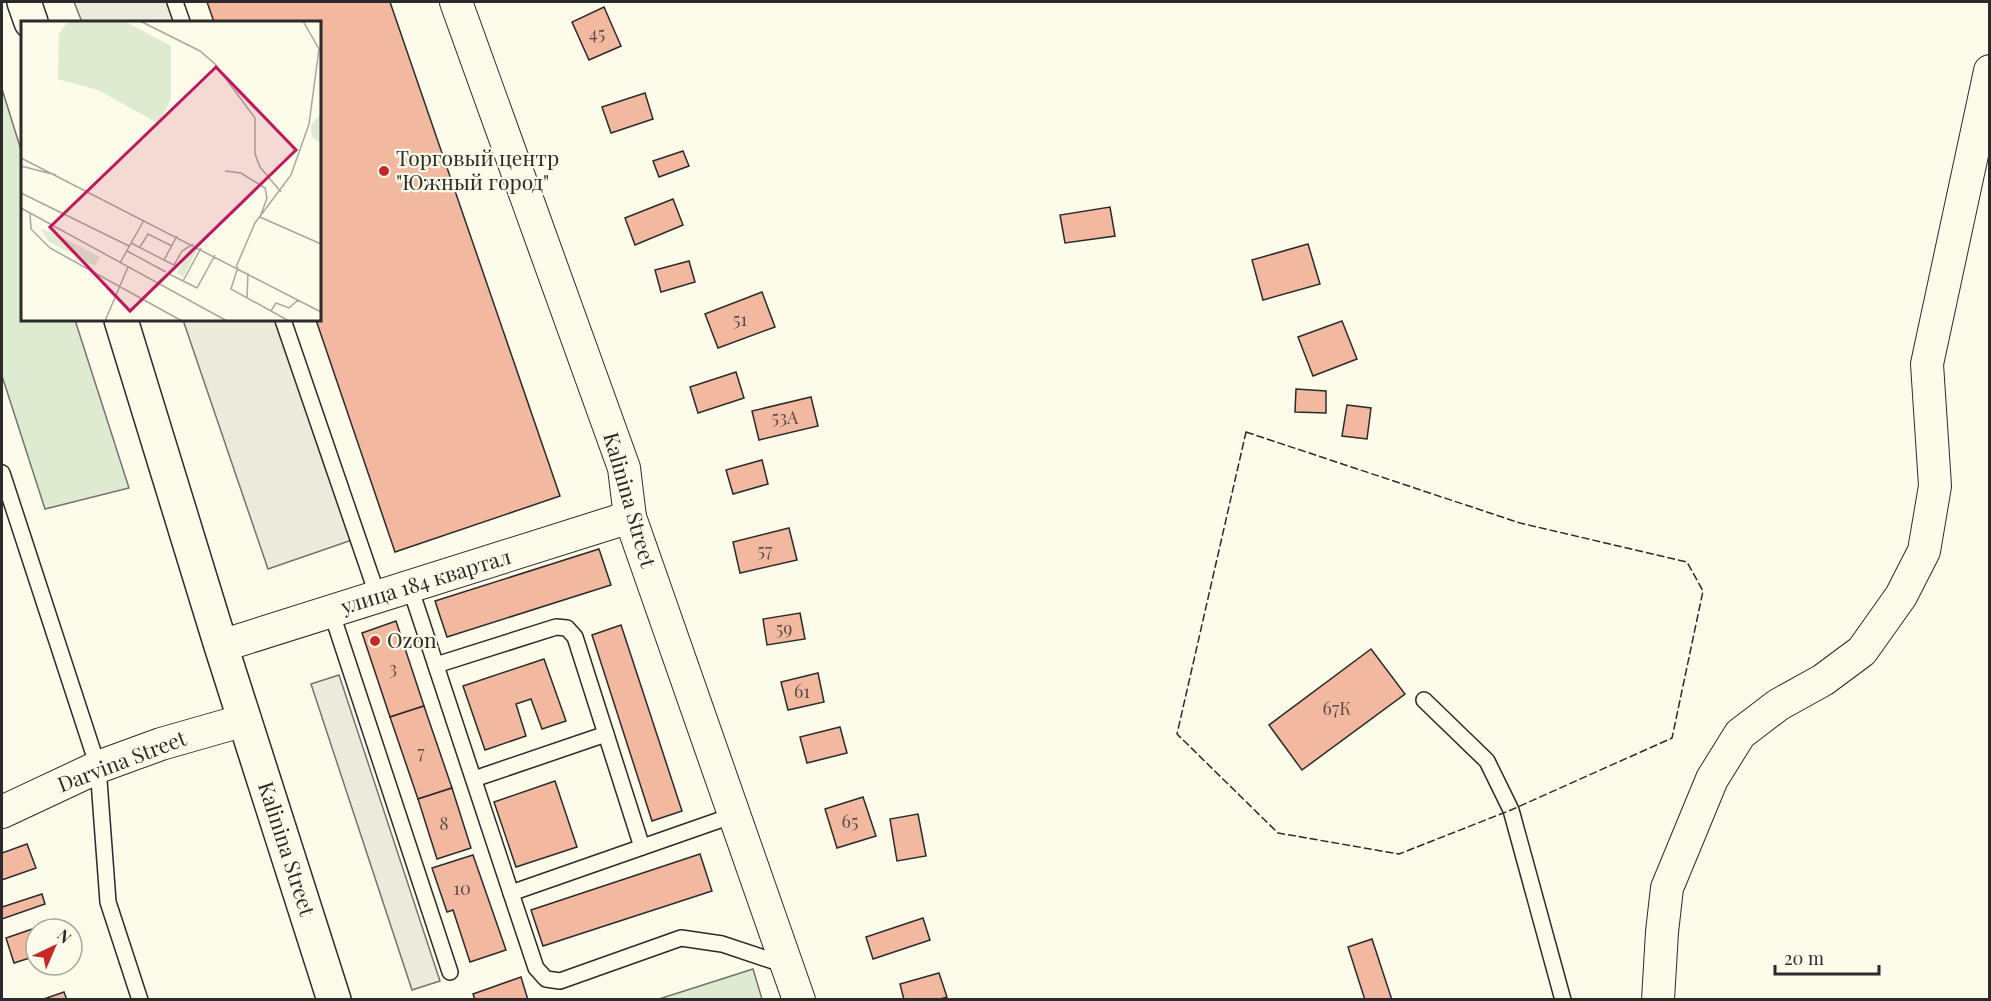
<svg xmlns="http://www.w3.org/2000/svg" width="1991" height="1001" font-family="'Playfair Display',serif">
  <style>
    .green { fill: #deebd1; stroke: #74746e; stroke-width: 1.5 }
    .parking { fill: #eceadb; stroke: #74746e; stroke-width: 1.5 }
    .building { fill: #f2b8a0; stroke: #2b2b2b; stroke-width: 1.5 }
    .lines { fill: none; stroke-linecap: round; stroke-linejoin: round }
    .lane-casing { stroke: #2b2b2b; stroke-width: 18 }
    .street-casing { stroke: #2b2b2b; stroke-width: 34 }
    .secondary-casing { stroke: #2b2b2b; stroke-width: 36 }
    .lane { stroke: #fdfbea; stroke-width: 15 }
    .street { stroke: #fdfbea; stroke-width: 32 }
    .secondary { stroke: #fdfbea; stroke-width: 33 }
    .fence { stroke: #2b2b2b; stroke-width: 1.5; stroke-dasharray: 8 3; stroke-linecap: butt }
    .poi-dot { fill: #c62828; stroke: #fdfbea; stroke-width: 2 }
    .labels { text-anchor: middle; stroke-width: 4.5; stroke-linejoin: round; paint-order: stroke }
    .number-label { font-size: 18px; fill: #5d4e48 }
    .poi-label { font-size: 21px; fill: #2b2b2b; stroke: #fdfbea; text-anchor: start }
    .street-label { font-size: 21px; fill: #2b2b2b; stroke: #fdfbea }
    .inset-road { fill: none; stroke: #a9a89e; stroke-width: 1.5 }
    .view { fill: #c2185b; fill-opacity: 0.15; stroke: #c2185b; stroke-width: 3 }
    .inset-edge { fill: none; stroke: #2b2b2b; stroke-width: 3 }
  </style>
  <rect width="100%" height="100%" fill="#fdfbea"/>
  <g class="green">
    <path d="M2,89L22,153V320H75L129,488L45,509L2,376Z"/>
    <path d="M753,969L762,999H659Z"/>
  </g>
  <g class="parking">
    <path d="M74,2H168L175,22H82Z"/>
    <path d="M183,320H277L352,540L268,569Z"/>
    <path d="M339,675L440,981L412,990L311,684Z"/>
  </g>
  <g class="building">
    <path d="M207,2H390L560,496L395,552L316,320H320V22H214Z"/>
    <path d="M604,7L621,46L589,60L572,22Z"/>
    <path d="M645,93L653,119L611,133L602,107Z"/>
    <path d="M683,151L689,166L659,177L653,161Z"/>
    <path d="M673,199L683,225L635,245L625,218Z"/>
    <path d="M1110,207L1115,236L1065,243L1060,215Z"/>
    <path d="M1308,244L1320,284L1263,300L1252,260Z"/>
    <path d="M689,261L695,282L661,292L655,270Z"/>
    <path d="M762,292L775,327L718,348L705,314Z"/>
    <path d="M1342,321L1357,359L1313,376L1298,337Z"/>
    <path d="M736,372L744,398L698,413L690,387Z"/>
    <path d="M1296,389L1326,391V413L1295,412Z"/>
    <path d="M811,397L818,426L759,440L752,411Z"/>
    <path d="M1347,405L1371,408L1367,439L1342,436Z"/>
    <path d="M762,460L768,484L733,494L726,470Z"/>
    <path d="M789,528L797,560L740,573L733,542Z"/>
    <path d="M599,549L611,585L447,637L435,601Z"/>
    <path d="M800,613L805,639L767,645L763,619Z"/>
    <path d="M396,621L424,706L390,717L362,633Z"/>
    <path d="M621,625L682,811L652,821L592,635Z"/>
    <path d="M1371,649L1405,694L1302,770L1269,725Z"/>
    <path d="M544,659L566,721L542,729L531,699L516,704L526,736L485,750L463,686Z"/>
    <path d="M818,673L824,702L788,710L781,682Z"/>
    <path d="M424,706L452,788L418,799L390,717Z"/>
    <path d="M840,727L847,753L807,763L800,737Z"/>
    <path d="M555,781L577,847L516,867L494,802Z"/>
    <path d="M452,788L471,848L437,859L418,799Z"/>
    <path d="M863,797L876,836L837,848L825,809Z"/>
    <path d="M918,814L926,856L897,861L890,819Z"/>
    <path d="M27,844L36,868L2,880V853Z"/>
    <path d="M700,854L712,891L543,946L531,910Z"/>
    <path d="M473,855L506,950L470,962L453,910L447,912L432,868Z"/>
    <path d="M42,894L45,904L2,919V907Z"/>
    <path d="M923,918L930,940L873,959L866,937Z"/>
    <path d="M47,924L49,929H36V956L14,963L6,938Z"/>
    <path d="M1372,939L1392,1000H1365L1348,947Z"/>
    <path d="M939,973L947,997L937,1000H904L900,984Z"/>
    <path d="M521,977L528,1000H475L473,994Z"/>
    <path d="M64,992L67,1000H41Z"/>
  </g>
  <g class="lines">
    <defs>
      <g id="lane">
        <path d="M175,2L182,22"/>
        <path d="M283,320L378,597"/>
        <path d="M2,473L98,767L108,902L140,1000"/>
        <path d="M410,587L511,893L734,815"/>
        <path d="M331,611L450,972"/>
        <path d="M436,665L556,627L567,628L575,637L642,847"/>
        <path d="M1424,700L1487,761L1511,810L1563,1000"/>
        <path d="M474,779L606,734"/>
        <path d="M511,893L536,968L546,979L560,981L681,938L722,944L788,966"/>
      </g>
      <g id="street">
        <path d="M456,2L624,468L630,517L799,1000"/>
        <path d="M221,646L630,517"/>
        <path d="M2,812L98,767L161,744L245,720"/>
        <path d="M1658,1000L1662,932L1667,888L1712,779L1740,734L1778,705L1823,680L1862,651L1901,596L1924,551L1935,486L1927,364L1990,71"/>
      </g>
      <g id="secondary">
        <path d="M24,2L31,22"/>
        <path d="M121,320L221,646L334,1000"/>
      </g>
    </defs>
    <use href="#lane" class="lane-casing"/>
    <use href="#street" class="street-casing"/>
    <use href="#secondary" class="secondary-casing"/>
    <use href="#lane" class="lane"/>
    <use href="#street" class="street"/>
    <use href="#secondary" class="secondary"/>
    <path class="fence" d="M1246,432L1520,523L1687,562L1703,591L1672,738L1511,810L1399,854L1278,833L1177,734Z"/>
  </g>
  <g class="poi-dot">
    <circle cx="384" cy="171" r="6"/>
    <circle cx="375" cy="641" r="6"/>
  </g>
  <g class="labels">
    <g class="number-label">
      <text x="597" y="40">45</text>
      <text x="740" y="326">51</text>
      <text x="785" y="424">53А</text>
      <text x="765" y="557">57</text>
      <text x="784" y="635">59</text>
      <text x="393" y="675">3</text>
      <text x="802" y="698">61</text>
      <text x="1337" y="715">67К</text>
      <text x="421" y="759">7</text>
      <text x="850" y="828">65</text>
      <text x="444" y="830">8</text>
      <text x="462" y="895">10</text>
    </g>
    <g class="poi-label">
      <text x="396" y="166">Торговый центр<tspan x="396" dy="24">"Южный город"</tspan></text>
      <text x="387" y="648">Ozon</text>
    </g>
    <g class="street-label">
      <text transform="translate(629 500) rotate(74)" y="7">Kalinina Street</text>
      <text transform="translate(426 582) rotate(-17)" y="7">улица 184 квартал</text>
      <text transform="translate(122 762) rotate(-21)" y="7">Darvina Street</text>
      <text transform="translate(286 849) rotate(72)" y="7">Kalinina Street</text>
    </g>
  </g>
  <g transform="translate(21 21)">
    <rect width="300" height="300" fill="#fdfbea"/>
    <path d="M47,0H103L150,25V78L138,103L77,69L37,58L38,13ZM300,92V122L291,116L290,104ZM20,208L37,214L79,236L74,245L27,220ZM170,226L176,230L162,256L156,252Z" fill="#deebd1"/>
    <path class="inset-road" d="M119,0L179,30L194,43L234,97V133L239,146L260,171M0,137L300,291M0,145L35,154M204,150L220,152L244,167L246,177L239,196L300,223M0,172L108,225M0,187L206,300M9,192L10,208L29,227L161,300M110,222L143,239L156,215M119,226L127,213L151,225M106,230L145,251M143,239L153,244L161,230L172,223M99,242L123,199M215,246L234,202L270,154L288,103L298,28L282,0M217,246L210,268L268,300M148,253L176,267L194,234M162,260L180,227M226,277L227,252M250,290L255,282L268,287L277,279M84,300L107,246"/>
    <path class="view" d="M195,46L275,129L109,290L29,206Z"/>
    <rect width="300" height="300" class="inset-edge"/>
  </g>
  <rect width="1991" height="1001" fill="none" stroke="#2b2b2b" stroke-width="6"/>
  <g transform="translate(54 947) rotate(44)"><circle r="28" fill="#fdfbea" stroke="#a9a89e" stroke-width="1.5"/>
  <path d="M0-4.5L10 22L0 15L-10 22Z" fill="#c62828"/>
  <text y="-9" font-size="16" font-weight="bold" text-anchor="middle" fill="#2b2b2b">N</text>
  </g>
  <path d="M1775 965v9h104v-9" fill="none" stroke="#2b2b2b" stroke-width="3"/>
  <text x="1784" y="965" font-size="18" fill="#2b2b2b" stroke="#fdfbea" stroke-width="4.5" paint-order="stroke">20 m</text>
</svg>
